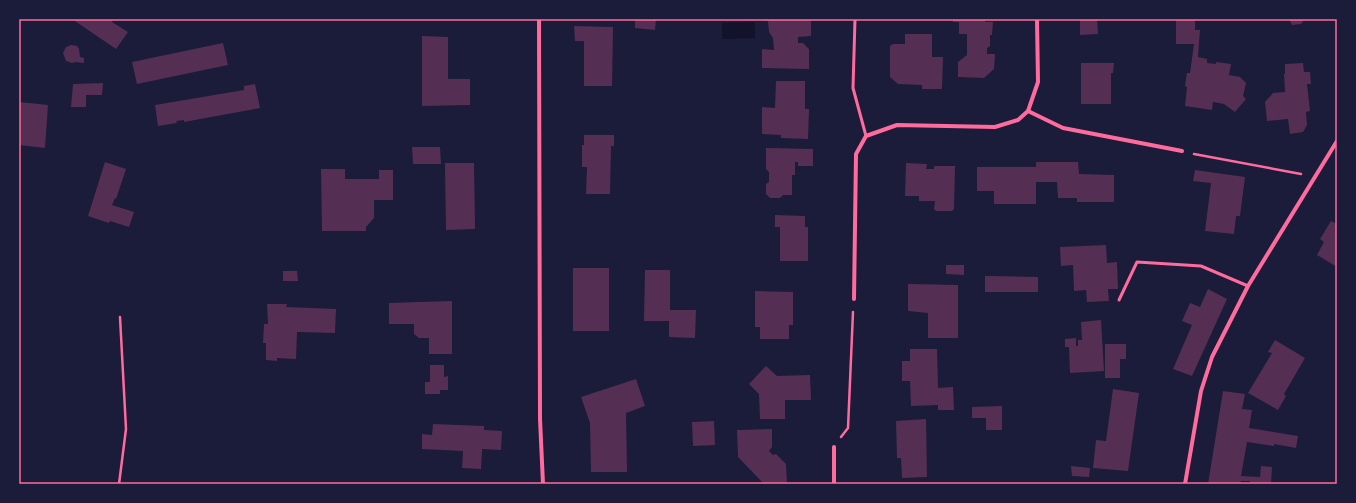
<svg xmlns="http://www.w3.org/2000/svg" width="1356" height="503" font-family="Spectral,serif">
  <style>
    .water { fill: #12122b }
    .building { fill: #542f53 }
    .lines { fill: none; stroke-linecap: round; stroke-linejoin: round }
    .path { stroke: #ff6b9d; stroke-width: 2.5 }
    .service { stroke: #ff6b9d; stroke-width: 3 }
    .minor { stroke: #ff6b9d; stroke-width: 4 }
    .neatline { fill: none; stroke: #ff6b9d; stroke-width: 1.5 }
  </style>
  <rect width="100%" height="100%" fill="#1b1b3a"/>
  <path class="water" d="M755,22V38L722,39V23Z"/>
  <g class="building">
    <path d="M72,19H113L112,22L128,32L116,49Z"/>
    <path d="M635,19H656L655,30L635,28Z"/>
    <path d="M763,19H811V36L798,37V43H803L809,49V69L762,68V49L774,50L773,38L769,32L768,21H764Z"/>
    <path d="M953,19H985V22H993L992,35H990V46L987,48V54H995L994,69L984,78L958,77V62L967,55V34H959V22H953Z"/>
    <path d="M1080,19H1097L1098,34L1080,35Z"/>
    <path d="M1176,19H1195V30H1200L1198,57L1207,59V63L1216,64V62L1231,64L1229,75L1240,77L1246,83L1243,96L1246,99L1235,112L1224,104L1213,102L1212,110L1185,106L1187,87L1185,86L1187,73H1190L1194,44H1176Z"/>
    <path d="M1289,19H1305L1301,24L1292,25Z"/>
    <path d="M574,26L613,27L612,86H584V41H575Z"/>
    <path d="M905,34H932V57H943L942,89H922V85L898,84L890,77V46L893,44H905Z"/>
    <path d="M422,36L448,37V79H470V105L422,106Z"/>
    <path d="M223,43L228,65L137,84L132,62Z"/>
    <path d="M71,45L77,46L79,49L80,57L84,58V63L76,62L72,63L66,61L63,53L66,47Z"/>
    <path d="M1081,63H1114L1113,73H1111V104H1081Z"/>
    <path d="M1303,63L1304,72H1310L1311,84H1307L1310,111L1306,112L1307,125L1303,132L1290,134L1288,119L1267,121L1265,102L1273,93L1285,92L1284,74H1285V64Z"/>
    <path d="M776,81H805V109H809L808,139L781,138V135L762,134V107L775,108Z"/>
    <path d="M103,83L102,95H86V107H71L73,84Z"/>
    <path d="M255,84L260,108L184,122V120L176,121L177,123L158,126L155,105L244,90V86Z"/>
    <path d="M19,102L48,105L45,148L19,145Z"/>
    <path d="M584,135H614V146H611L610,194H586L587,167H582V145H584Z"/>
    <path d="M412,147H440L441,164H413Z"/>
    <path d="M766,148L813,149V166H798V162H795V175H792V195H783L780,198H770L766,194V184L769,182V172L766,169Z"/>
    <path d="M105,162L126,169L116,199L115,198L112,205L134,212L129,227L110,221L109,223L88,216Z"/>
    <path d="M1036,162H1078L1079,174L1114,175V202H1077V198H1058L1057,182H1036V204H994V191H977V167H1036Z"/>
    <path d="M445,163H474L475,229L446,230Z"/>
    <path d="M906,163L927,164L926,169H934V166H955L954,209L952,211H936L934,209L935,201H919V196H905Z"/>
    <path d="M321,169H345V179H379V170H393V200H374V218L366,227V231H322Z"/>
    <path d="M1195,170L1245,177L1240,216H1236L1234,234L1205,231L1211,183L1193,181Z"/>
    <path d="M775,215L805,216V227H808V261H780V227H775Z"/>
    <path d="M1331,221L1337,224V267L1317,255L1324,242L1320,239Z"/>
    <path d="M1106,245L1107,263L1117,262L1118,289H1108L1109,301L1087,302L1086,290L1074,291L1073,265L1061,266L1060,247Z"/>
    <path d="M946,265H964V275L946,274Z"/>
    <rect x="573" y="268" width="36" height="63"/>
    <path d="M645,270H670V310H696L695,338L669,337V321H644Z"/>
    <path d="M283,271H297L298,281H283Z"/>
    <path d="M985,276L1038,277V292H985Z"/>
    <path d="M908,284L958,285V338H928V313L908,311Z"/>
    <path d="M1208,289L1227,299L1192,376L1173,369L1192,325L1182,321L1190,303L1200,307Z"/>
    <path d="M755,291L793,292V325H789V339H760V327H755Z"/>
    <path d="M452,301V354H429V338H419L414,334V324H389V303Z"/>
    <path d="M267,304H287L286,307L336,309L335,333L297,332L296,359L277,358V361L266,360V343H263L264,324H268Z"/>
    <path d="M1101,320L1104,371L1070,373L1069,347H1065V339L1076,338V346H1078V340H1082L1081,322Z"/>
    <path d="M1275,340L1305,358L1284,394L1286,396L1278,410L1248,393L1272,353L1268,352Z"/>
    <path d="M1105,344H1126V359H1120V378H1105Z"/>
    <path d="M910,349H937L938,388L953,387L954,410H938V405L911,406L910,381H902V361H910Z"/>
    <path d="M430,365H444V377L448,376V390H440V394H425V382H430Z"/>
    <path d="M766,366L777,376L810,375L811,400H785V419H760L759,394L749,384Z"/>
    <path d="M636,379L645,406L626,413L627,472H591L590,423L581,397Z"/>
    <path d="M1113,389L1139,393L1128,471L1093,468L1096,440L1106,441Z"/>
    <path d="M1223,391L1245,394L1242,409L1252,410L1249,428L1298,436L1296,448L1274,444V446L1247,442L1241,476L1260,477L1261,466L1272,467L1271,484H1250V481H1241L1240,484H1208Z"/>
    <path d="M1002,406V430H986V418H972V407Z"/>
    <path d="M926,419L927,477L902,478L901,458H897L896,421Z"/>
    <path d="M714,421L715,445L693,446L692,422Z"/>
    <path d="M433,424L484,426V430L502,431L501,450L482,449L481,469L462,468L463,451L422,449V434L432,435Z"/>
    <path d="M772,429V447L769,451L773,455L776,454L786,464L787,484H762V482L738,457L737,430Z"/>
    <path d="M1071,466L1090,468L1089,477L1072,476Z"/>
  </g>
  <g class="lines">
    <g class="path">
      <path d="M1194,154L1301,174"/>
      <path d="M841,437L848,428L853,312"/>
      <path d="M119,484L126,429L120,317"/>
    </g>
    <g class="service">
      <path d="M855,19L853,88L866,136"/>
      <path d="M1119,300L1137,262L1201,266L1248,286"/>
    </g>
    <g class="minor">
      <path d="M539,19L540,419L543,484"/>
      <path d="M1028,111L1063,128L1182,151"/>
      <path d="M854,299L856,154L866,136L897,125L995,127L1018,120L1028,111L1038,82L1037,19"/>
      <path d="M834,484V447"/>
      <path d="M1185,484L1201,391L1212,357L1248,286L1337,141"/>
    </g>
  </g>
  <rect width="1356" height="503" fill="none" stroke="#1b1b3a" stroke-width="40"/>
  <rect x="20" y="20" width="1316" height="463" class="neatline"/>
</svg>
